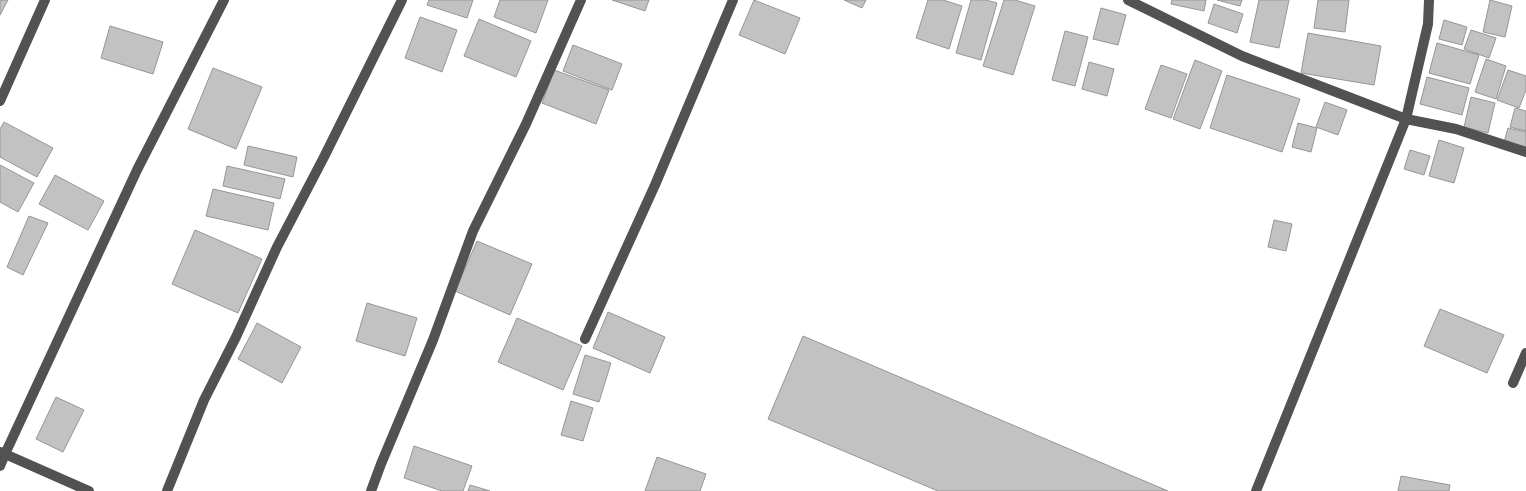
<svg xmlns="http://www.w3.org/2000/svg" width="1526" height="491" font-family="Quicksand,sans-serif">
  <style>
    .building { fill: #c2c2c2; stroke: #969696 }
    .lines { fill: none; stroke-linecap: round; stroke-linejoin: round }
    .minor { stroke: #525252; stroke-width: 10 }
    .tertiary { stroke: #525252; stroke-width: 10 }
  </style>
  <rect width="100%" height="100%" fill="#fff"/>
  <g class="building">
    <path d="M0,0H8L0,15Z"/>
    <path d="M429,0H473L467,18L427,5Z"/>
    <path d="M500,0H548L536,33L494,17Z"/>
    <path d="M612,0H649L645,11Z"/>
    <path d="M754,0L800,18L785,54L739,35Z"/>
    <path d="M844,0H866L862,8Z"/>
    <path d="M928,0H943L962,6L949,49L916,38Z"/>
    <path d="M971,0H986L997,3L981,60L956,53Z"/>
    <path d="M1004,0H1015L1035,6L1013,75L983,66Z"/>
    <path d="M1172,0H1206L1204,11L1171,4Z"/>
    <path d="M1217,0H1242L1240,6Z"/>
    <path d="M1259,0H1289L1279,48L1250,42Z"/>
    <path d="M1318,0H1349L1345,32L1314,28Z"/>
    <path d="M1490,0L1512,6L1505,37L1483,32Z"/>
    <path d="M1214,4L1243,14L1237,33L1208,23Z"/>
    <path d="M1101,8L1126,15L1118,45L1093,39Z"/>
    <path d="M420,17L457,30L442,72L405,58Z"/>
    <path d="M479,19L531,41L516,77L464,56Z"/>
    <path d="M1444,20L1467,27L1462,45L1439,39Z"/>
    <path d="M110,26L163,42L153,74L101,58Z"/>
    <path d="M1471,30L1496,38L1489,58L1464,49Z"/>
    <path d="M1065,31L1088,37L1075,86L1052,80Z"/>
    <path d="M1308,33L1381,46L1374,85L1301,73Z"/>
    <path d="M1437,43L1479,55L1470,84L1429,73Z"/>
    <path d="M573,45L622,64L612,90L563,71Z"/>
    <path d="M1486,59L1506,66L1496,99L1475,92Z"/>
    <path d="M1195,60L1222,71L1200,129L1173,119Z"/>
    <path d="M1089,62L1114,69L1107,96L1082,89Z"/>
    <path d="M1161,65L1187,74L1171,118L1145,109Z"/>
    <path d="M213,68L262,87L236,149L188,129Z"/>
    <path d="M554,70L609,90L596,124L542,103Z"/>
    <path d="M1508,70L1526,76V90L1519,108L1497,100Z"/>
    <path d="M1227,75L1300,99L1282,152L1210,128Z"/>
    <path d="M1427,77L1469,88L1462,115L1420,104Z"/>
    <path d="M1471,97L1495,103L1488,133L1464,127Z"/>
    <path d="M1325,102L1347,110L1338,135L1316,127Z"/>
    <path d="M1515,108L1526,111V131L1510,127Z"/>
    <path d="M4,122L53,148L37,177L0,157V129Z"/>
    <path d="M1298,123L1317,128L1311,152L1292,147Z"/>
    <path d="M1508,128L1526,132V147L1504,142Z"/>
    <path d="M1439,140L1464,148L1454,183L1429,176Z"/>
    <path d="M248,146L297,157L293,177L244,165Z"/>
    <path d="M1410,150L1430,156L1424,175L1404,169Z"/>
    <path d="M0,165L34,183L18,212L0,202Z"/>
    <path d="M227,166L285,179L280,199L223,186Z"/>
    <path d="M55,175L104,201L88,230L39,204Z"/>
    <path d="M213,189L274,203L268,230L206,216Z"/>
    <path d="M29,216L48,223L23,275L7,267Z"/>
    <path d="M1274,220L1292,224L1286,251L1268,247Z"/>
    <path d="M195,230L262,259L238,313L172,284Z"/>
    <path d="M477,241L532,264L510,315L455,291Z"/>
    <path d="M367,303L417,318L405,356L356,341Z"/>
    <path d="M1440,309L1504,335L1487,373L1424,346Z"/>
    <path d="M608,312L665,337L650,373L593,348Z"/>
    <path d="M517,318L582,346L563,390L498,362Z"/>
    <path d="M257,323L301,347L282,383L238,359Z"/>
    <path d="M803,336L1168,491H938L768,419Z"/>
    <path d="M585,355L611,363L599,402L573,394Z"/>
    <path d="M56,397L84,410L63,452L36,439Z"/>
    <path d="M571,401L593,408L583,441L561,435Z"/>
    <path d="M414,446L472,466L463,491H442L404,478Z"/>
    <path d="M657,457L706,474L700,491H645Z"/>
    <path d="M1401,476L1450,485L1449,491H1398Z"/>
    <path d="M470,485L490,491H468Z"/>
  </g>
  <g class="lines">
    <g class="minor">
      <path d="M1128,0L1242,56L1406,119L1456,129L1526,152"/>
      <path d="M0,101L45,0"/>
      <path d="M585,339L655,185L733,0"/>
      <path d="M1513,383L1526,353"/>
      <path d="M0,452L5,454L137,170L224,0"/>
      <path d="M0,466L5,454L89,491"/>
      <path d="M167,491L204,400L236,337L277,247L324,157L402,0"/>
    </g>
    <g class="tertiary">
      <path d="M371,491L381,464L433,340L473,231L526,124L581,0"/>
      <path d="M1256,491L1406,119L1428,24L1429,0"/>
    </g>
  </g>
</svg>
